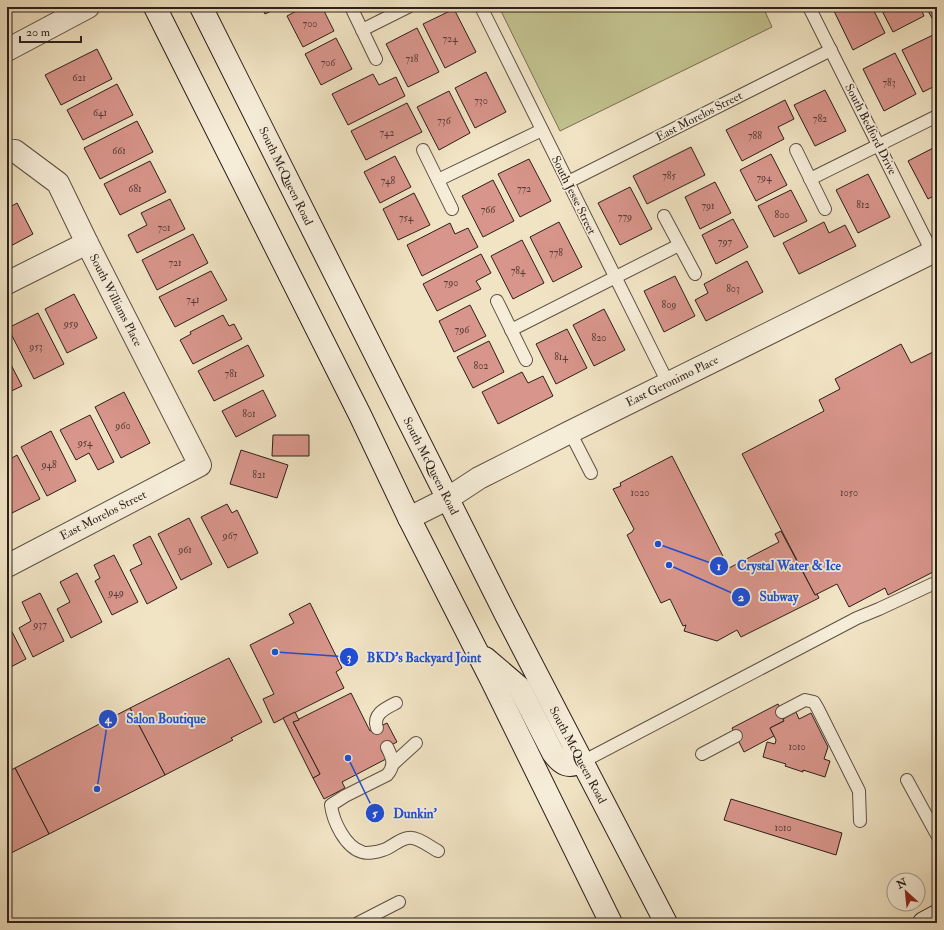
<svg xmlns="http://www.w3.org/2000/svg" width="944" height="930" font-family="'IM FELL Double Pica',serif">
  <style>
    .green { fill: #c2c28f; stroke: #777054 }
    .building { fill: #d8958b; stroke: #2c1f1a }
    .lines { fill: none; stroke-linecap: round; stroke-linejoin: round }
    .service-casing { stroke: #5d5044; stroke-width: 14 }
    .minor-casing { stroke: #5d5044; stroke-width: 24 }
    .secondary-casing { stroke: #2c1f1a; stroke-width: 24 }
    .service { stroke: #f6edd9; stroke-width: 12 }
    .minor { stroke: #f6edd9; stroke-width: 22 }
    .secondary { stroke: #f6edd9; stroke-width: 22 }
    .labels { text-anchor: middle; stroke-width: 3.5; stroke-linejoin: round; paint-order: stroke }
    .number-label { font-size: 10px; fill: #573c36 }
    .street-label { font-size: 12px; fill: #2c1f1a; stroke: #f6edd9 }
    .leader { fill: none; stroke: #1d4ed8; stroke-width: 1.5 }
    .callout-dot { fill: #1d4ed8; stroke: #f6edd9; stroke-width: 1.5 }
    .mark-label { font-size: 12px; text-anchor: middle; font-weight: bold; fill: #fff }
    .callout-label { font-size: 13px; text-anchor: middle; font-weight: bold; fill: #1d4ed8; stroke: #f6edd9; stroke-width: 3.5; stroke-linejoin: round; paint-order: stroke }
  </style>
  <rect width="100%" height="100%" fill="#f1e4c4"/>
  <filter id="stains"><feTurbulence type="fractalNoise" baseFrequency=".005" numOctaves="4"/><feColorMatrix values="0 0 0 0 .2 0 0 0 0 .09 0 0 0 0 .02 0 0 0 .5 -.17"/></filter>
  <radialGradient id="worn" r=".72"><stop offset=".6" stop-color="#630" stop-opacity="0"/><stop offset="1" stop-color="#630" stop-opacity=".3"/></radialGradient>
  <path class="green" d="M499,7H763L772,27L560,131Z"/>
  <g class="building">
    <path d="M262,7H280L265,14Z"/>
    <path d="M304,7H322L334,31L303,47L287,16Z"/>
    <path d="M832,7H872L885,33L853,50Z"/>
    <path d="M880,7H920L924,16L893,32Z"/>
    <path d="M926,7H937V17L933,20Z"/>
    <path d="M454,9L476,52L445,68L423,24Z"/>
    <path d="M417,28L439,72L408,87L386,44Z"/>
    <path d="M933,35L937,43V85L923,92L902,50Z"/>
    <path d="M336,38L352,69L321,85L305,54Z"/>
    <path d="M97,49L112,79L61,105L45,75Z"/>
    <path d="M895,53L916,94L884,111L863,69Z"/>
    <path d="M486,72L506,112L475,128L455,88Z"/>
    <path d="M373,74L379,85L396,77L405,96L348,125L332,94Z"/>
    <path d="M117,84L133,115L83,140L67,110Z"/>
    <path d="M825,90L846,131L815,146L794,105Z"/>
    <path d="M449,91L470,133L439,150L417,107Z"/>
    <path d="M785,100L794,119L778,127L784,139L742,161L726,130Z"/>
    <path d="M407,103L422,132L366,160L351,131Z"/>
    <path d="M137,121L153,152L100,179L84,148Z"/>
    <path d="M937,146V194L928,199L908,161Z"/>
    <path d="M691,147L705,175L647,204L633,176Z"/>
    <path d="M771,154L787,185L756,201L740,170Z"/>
    <path d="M395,156L411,187L380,203L364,172Z"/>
    <path d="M529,159L551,201L520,217L498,174Z"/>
    <path d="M150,161L166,192L120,215L104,184Z"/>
    <path d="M868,174L890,217L858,233L836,190Z"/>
    <path d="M493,180L514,221L483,237L462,196Z"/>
    <path d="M715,182L731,213L700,229L685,197Z"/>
    <path d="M630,187L652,229L620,245L598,203Z"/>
    <path d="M791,190L807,221L774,237L758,206Z"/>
    <path d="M414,193L430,225L398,240L383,209Z"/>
    <path d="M170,199L185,229L137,253L128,235L147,225L141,213Z"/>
    <path d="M17,203L33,234L7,248V209Z"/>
    <path d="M733,219L748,247L716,264L702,235Z"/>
    <path d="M559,222L582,267L553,282L530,237Z"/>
    <path d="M824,222L829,233L845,225L856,246L799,274L783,243Z"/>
    <path d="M450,223L455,234L468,228L478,247L422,276L407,245Z"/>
    <path d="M193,234L208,263L157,290L142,260Z"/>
    <path d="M522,240L544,283L513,299L491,256Z"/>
    <path d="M481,254L491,273L476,281L481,289L437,311L423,284Z"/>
    <path d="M747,261L763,292L706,321L695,300L708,293L704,284Z"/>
    <path d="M211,271L227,300L175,327L159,297Z"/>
    <path d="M675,276L695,316L664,332L644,291Z"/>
    <path d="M74,294L97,338L67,353L45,309Z"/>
    <path d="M470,305L486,336L454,352L439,321Z"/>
    <path d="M604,309L625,350L594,366L573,325Z"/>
    <path d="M38,313L64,364L34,379L8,328Z"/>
    <path d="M223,315L229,326L234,324L242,339L193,364L180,340L191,334L190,332Z"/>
    <path d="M567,329L587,368L556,384L536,344Z"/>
    <path d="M489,341L504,372L473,388L457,357Z"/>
    <path d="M901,344L911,363L937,350V570L888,595L885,588L849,607L837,584L815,595L742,454L824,411L819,400L840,389L835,379Z"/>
    <path d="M248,345L264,376L214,401L198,371Z"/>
    <path d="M7,357L22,386L7,393Z"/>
    <path d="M522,372L528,383L543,376L553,396L498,424L482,392Z"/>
    <path d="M263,390L276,416L236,437L222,411Z"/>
    <path d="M124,392L150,443L121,458L95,407Z"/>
    <path d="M90,415L114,462L98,470L89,453L76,460L60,430Z"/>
    <path d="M51,431L76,481L47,496L21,447Z"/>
    <path d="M273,435H309V456H272Z"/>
    <path d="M241,450L288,465L277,498L230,484Z"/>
    <path d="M17,455L40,499L10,514L7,509V461Z"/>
    <path d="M672,456L729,568L779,542L775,534L781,531L815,595L817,594L819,598L741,637L737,630L717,641L684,631L686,625L683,626L670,599L661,603L627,535L632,532L634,529L613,489L621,486L620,483Z"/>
    <path d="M227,504L232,513L237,510L258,553L228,568L201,517Z"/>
    <path d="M189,518L212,564L181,580L158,534Z"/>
    <path d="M150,536L177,588L147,604L130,570L142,564L133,545Z"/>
    <path d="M114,555L138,602L112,615L95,581L100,578L94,565Z"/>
    <path d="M77,573L102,622L71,638L57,609L70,602L60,582Z"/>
    <path d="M40,593L64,641L33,657L19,628L31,621L22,602Z"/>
    <path d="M310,603L342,668L336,672L344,688L274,723L263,699L274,694L250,645L294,623L289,614Z"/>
    <path d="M7,622L26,659L7,669Z"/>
    <path d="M229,658L262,722L231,738L233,740L165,775L130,708Z"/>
    <path d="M351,693L370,731L387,723L397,742L381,750L386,759L342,782L345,788L324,799L313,778L320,774L293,722Z"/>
    <path d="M778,704L785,718L783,719L784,721L770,728L774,736L744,752L732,728Z"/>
    <path d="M130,708L165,775L49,834L15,768Z"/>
    <path d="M295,712L299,720L293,722L320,774L313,778L283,718Z"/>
    <path d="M796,712L799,719L811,713L828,747L824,759L830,761L825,777L803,770V772L785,766L786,764L763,757L767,742L775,744L776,740L770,728L784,721L783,719Z"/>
    <path d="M15,768L49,834L7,855V772Z"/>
    <path d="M731,799L842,833L836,855L724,820Z"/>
  </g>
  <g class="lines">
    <defs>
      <g id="service">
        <path d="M351,7L376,59"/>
        <path d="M481,7L668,383"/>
        <path d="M809,7L932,252"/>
        <path d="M362,30L408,7"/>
        <path d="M423,150L452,209"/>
        <path d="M796,150L825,209"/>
        <path d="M810,179L937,116"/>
        <path d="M438,180L542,130"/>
        <path d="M568,182L831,50"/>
        <path d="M664,216L695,274"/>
        <path d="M497,301L526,360"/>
        <path d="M511,330L679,245"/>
        <path d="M570,432L591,473"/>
        <path d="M782,712L805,700L814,702L818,709L859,791L860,821"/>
        <path d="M377,728C372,714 386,708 396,703"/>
        <path d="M387,747C392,757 396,765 387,775L345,796L331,805C333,821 345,847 362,852C366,854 378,852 383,850C391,848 399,839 408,838C417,836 430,847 438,851"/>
        <path d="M702,754L736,736"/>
        <path d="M582,762L857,618L879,609L937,582"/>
        <path d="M393,764L416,743"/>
        <path d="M907,780L937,835"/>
        <path d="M358,923L399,902"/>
      </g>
      <g id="minor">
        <path d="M7,50L88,7"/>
        <path d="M7,283L87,243"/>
        <path d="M409,518L447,499L479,478L570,432L937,250"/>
        <path d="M7,566L200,465L87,243L58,183L15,151"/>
      </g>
      <g id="secondary">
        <path d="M155,7L360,415L409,518L492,681L611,923"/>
        <path d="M201,7L506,615L666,923"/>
        <path d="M485,658L519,687L553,753C562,765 568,768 582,762"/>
        <path d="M924,923L937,916"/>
      </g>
    </defs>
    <use href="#service" class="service-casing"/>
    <use href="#minor" class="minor-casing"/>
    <use href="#secondary" class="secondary-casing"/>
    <use href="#service" class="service"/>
    <use href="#minor" class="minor"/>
    <use href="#secondary" class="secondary"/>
  </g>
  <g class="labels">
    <g class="number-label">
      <text x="310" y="27">700</text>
      <text x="450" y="42">724</text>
      <text x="412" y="62">718</text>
      <text x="328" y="66">706</text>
      <text x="79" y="81">621</text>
      <text x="889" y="86">783</text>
      <text x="481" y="104">730</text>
      <text x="100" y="116">641</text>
      <text x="820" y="122">782</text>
      <text x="444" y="124">736</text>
      <text x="387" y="136">742</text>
      <text x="755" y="139">788</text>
      <text x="119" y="154">661</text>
      <text x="669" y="179">785</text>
      <text x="764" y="181">794</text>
      <text x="388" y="184">748</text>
      <text x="135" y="192">681</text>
      <text x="524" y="192">772</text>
      <text x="863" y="208">812</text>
      <text x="708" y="209">791</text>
      <text x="488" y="213">766</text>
      <text x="782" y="218">800</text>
      <text x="625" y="220">779</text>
      <text x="406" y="221">754</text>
      <text x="164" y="231">701</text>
      <text x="725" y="245">797</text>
      <text x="556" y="256">778</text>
      <text x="175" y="266">721</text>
      <text x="518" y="274">784</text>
      <text x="451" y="286">790</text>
      <text x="733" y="292">803</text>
      <text x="193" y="303">741</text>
      <text x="669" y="308">809</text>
      <text x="71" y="327">959</text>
      <text x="462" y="333">796</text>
      <text x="599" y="341">820</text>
      <text x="36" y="350">953</text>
      <text x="561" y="360">814</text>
      <text x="481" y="369">802</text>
      <text x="231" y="377">781</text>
      <text x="249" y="417">801</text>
      <text x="123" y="429">960</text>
      <text x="85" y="446">954</text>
      <text x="49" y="468">948</text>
      <text x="259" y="478">821</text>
      <text x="640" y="496">1020</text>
      <text x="849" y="496">1050</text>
      <text x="230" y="539">967</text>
      <text x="185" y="553">961</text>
      <text x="116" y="596">949</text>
      <text x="40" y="628">937</text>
      <text x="797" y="750">1010</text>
      <text x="783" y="831">1010</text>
    </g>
    <g class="street-label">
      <text transform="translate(699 116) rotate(-27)" y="4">East Morelos Street</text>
      <text transform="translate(871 129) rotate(63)" y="4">South Bedford Drive</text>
      <text transform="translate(286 176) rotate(64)" y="4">South McQueen Road</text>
      <text transform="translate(574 195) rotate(64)" y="4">South Jesse Street</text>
      <text transform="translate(116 300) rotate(63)" y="4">South Williams Place</text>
      <text transform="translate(672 381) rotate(-26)" y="4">East Geronimo Place</text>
      <text transform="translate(431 466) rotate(63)" y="4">South McQueen Road</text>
      <text transform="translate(103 515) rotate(-27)" y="4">East Morelos Street</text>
      <text transform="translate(578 755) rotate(62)" y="4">South McQueen Road</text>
    </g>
  </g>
  <path class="leader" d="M658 544L719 566M669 565L741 597M275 652L349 657M97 789L108 719M348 758L375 813"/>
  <g class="callout-dot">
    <circle cx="658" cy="544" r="4"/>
    <circle cx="669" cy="565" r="4"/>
    <circle cx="275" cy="652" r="4"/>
    <circle cx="97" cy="789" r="4"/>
    <circle cx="348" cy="758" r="4"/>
    <circle cx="719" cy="566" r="10"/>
    <circle cx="741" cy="597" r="10"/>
    <circle cx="349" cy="657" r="10"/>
    <circle cx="108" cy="719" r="10"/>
    <circle cx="375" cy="813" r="10"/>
  </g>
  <g class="mark-label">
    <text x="719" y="570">1</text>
    <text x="741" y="601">2</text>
    <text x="349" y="661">3</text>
    <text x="108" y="723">4</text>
    <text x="375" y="817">5</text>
  </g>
  <g class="callout-label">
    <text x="789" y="570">Crystal Water &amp; Ice</text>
    <text x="779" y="601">Subway</text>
    <text x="424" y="662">BKD's Backyard Joint</text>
    <text x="166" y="723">Salon Boutique</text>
    <text x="415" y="818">Dunkin'</text>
  </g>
  <rect width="944" height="930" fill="none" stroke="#f1e4c4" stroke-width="24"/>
  <rect x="8" y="8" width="928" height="914" fill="none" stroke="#2c1f1a" stroke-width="2"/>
  <rect x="12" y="12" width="920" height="906" fill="none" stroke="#2c1f1a"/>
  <g transform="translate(906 892) rotate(333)"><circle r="19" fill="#f6edd9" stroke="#a59b8d"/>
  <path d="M0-3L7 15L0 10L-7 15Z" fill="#8f2418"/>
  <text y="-6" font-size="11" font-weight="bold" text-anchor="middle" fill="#2c1f1a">N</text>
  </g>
  <path d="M20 36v6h61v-6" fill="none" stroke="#2c1f1a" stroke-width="2"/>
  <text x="26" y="36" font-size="12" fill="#2c1f1a" stroke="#f6edd9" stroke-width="3" paint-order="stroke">20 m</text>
  <rect width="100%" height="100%" filter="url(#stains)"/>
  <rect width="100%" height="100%" fill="url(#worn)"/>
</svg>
